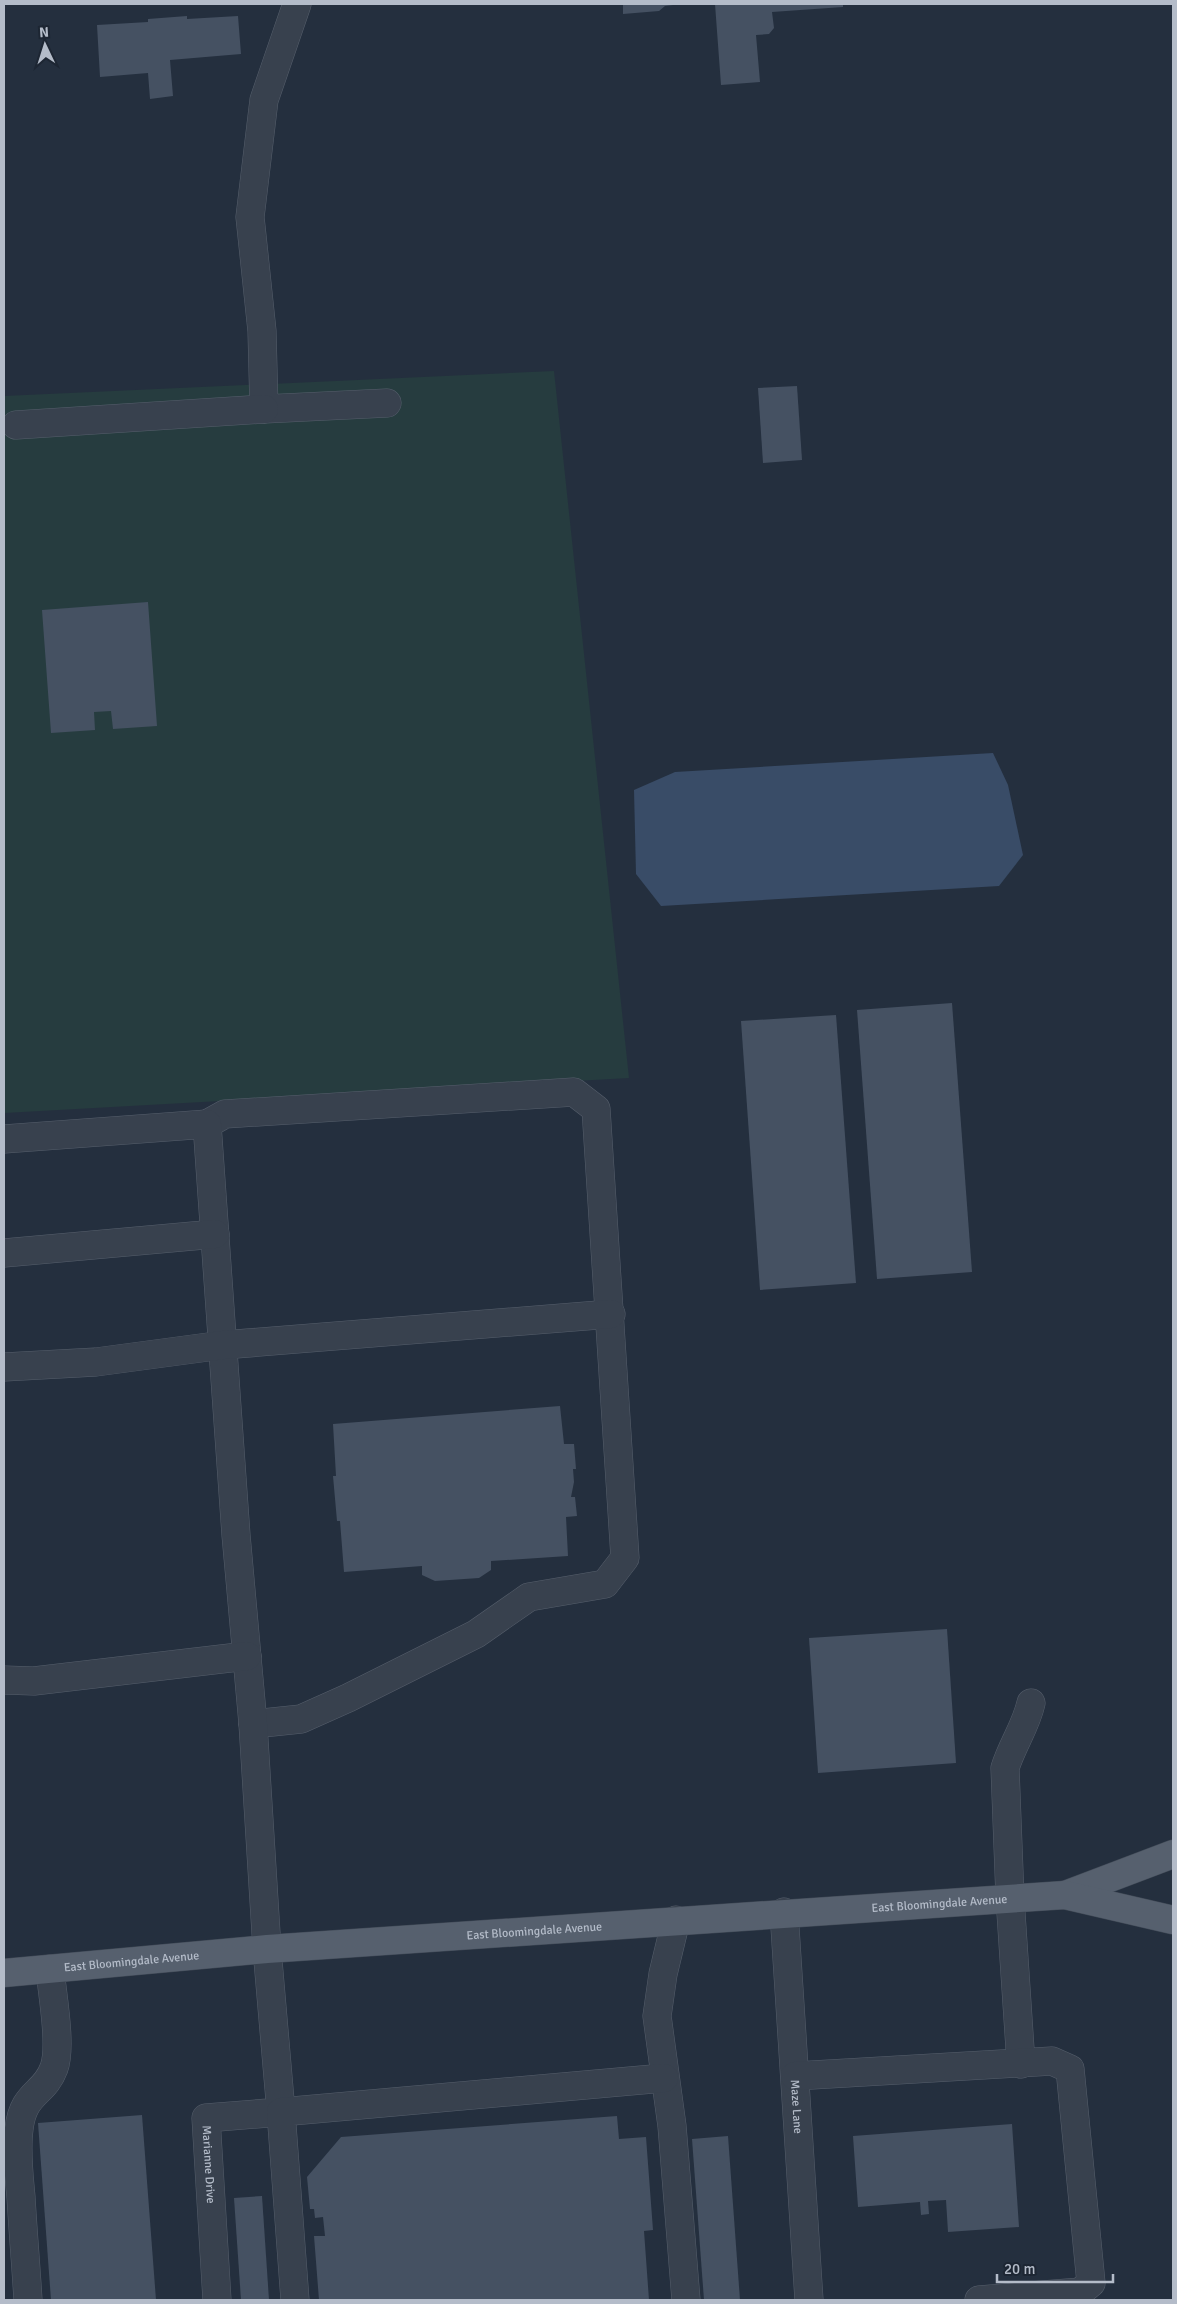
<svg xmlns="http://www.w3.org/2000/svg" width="1177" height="2304" font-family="Signika,sans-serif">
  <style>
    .green { fill: #263c3f }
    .water { fill: #394c67 }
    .building { fill: #455162 }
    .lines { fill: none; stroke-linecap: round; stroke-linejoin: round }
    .minor-casing { stroke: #565f6c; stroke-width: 29 }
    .major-casing { stroke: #414a57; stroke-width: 29 }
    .minor { stroke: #38414e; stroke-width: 28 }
    .major { stroke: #56606e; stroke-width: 28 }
    .labels { text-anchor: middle; stroke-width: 4; stroke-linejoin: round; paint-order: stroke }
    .street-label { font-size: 12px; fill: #b4bcc9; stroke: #1d2633 }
  </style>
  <rect width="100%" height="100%" fill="#242f3e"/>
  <path class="green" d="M554,371L629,1078L4,1113V396Z"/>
  <path class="water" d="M993,753L1008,785L1023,855L999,886L661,906L636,874L634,790L675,772Z"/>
  <g class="building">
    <path d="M623,4H673V5L665,6L659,11L623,14Z"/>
    <path d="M715,4H843V7L772,12L774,28L769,34L756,35L760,82L721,85Z"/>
    <path d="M187,16V19L238,16L241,54L170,60L173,96L150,99L148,73L100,77L97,25L148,22V19Z"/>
    <path d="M797,386L802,460L763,463L758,388Z"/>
    <path d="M148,602L157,726L113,729L111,711L94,712L95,730L51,733L42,610Z"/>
    <path d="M952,1003L972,1272L877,1279L857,1010Z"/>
    <path d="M836,1015L856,1283L760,1290L741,1021Z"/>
    <path d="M560,1406L564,1444H574L576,1469H573L574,1482L571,1497H575L577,1516L566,1517L568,1556L491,1561V1570L479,1578L435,1581L422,1575V1566L344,1572L340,1521H337L333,1476H336L333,1424Z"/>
    <path d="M947,1629L956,1763L818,1773L809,1638Z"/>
    <path d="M142,2115L156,2300H51L38,2123Z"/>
    <path d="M617,2116L619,2139L646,2137L653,2230L644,2231L649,2300H319L314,2236H325L323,2217L315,2218L314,2209H310L307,2177L341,2137Z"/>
    <path d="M1012,2124L1019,2227L948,2232L946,2200L928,2201L929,2214L921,2215L920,2202L858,2207L853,2136Z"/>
    <path d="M728,2136L740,2300H704L692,2139Z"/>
    <path d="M262,2196L269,2300H241L234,2198Z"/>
  </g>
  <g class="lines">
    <defs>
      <g id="minor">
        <path d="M297,4L264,100L250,217L262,331L264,409L387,403"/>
        <path d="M16,425L264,409"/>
        <path d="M207,1124L225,1114L574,1092L596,1109L625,1558L605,1584L529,1597L476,1634L348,1698L301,1719L253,1724"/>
        <path id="s1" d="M4,1139L207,1124L236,1535L253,1724L267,1949L281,2112L206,2118L217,2300"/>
        <path d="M4,1253L215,1234"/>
        <path d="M4,1367L96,1362L223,1345L611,1314"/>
        <path d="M4,1680L34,1681L247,1656"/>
        <path id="s2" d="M784,1912L809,2300"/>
        <path d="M676,1920L663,1974L657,2016L672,2126L686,2300"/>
        <path d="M1021,2064L1010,1898L1005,1768C1012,1745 1026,1726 1031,1703"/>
        <path d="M795,2076L1052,2061L1070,2069L1091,2283L1080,2292L979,2300"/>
        <path d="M28,2300C26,2266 23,2232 21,2197C19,2175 16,2151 19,2129C23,2092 44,2095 54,2068C62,2046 52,1993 50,1969"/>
        <path d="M295,2300L281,2112L664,2078"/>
      </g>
      <g id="major">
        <path d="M1065,1895L1173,1854"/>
        <path id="s3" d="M4,1973L267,1949L1065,1895L1173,1920"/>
      </g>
    </defs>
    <use href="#minor" class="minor-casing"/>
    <use href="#major" class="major-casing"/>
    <use href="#minor" class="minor"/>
    <use href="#major" class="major"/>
  </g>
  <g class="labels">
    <g class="street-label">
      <text dy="4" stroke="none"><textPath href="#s3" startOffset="938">East Bloomingdale Avenue</textPath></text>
      <text dy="4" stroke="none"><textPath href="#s3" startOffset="532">East Bloomingdale Avenue</textPath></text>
      <text dy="4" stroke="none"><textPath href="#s3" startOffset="128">East Bloomingdale Avenue</textPath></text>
      <text dy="4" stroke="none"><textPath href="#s2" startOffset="195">Maze Lane</textPath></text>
      <text dy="4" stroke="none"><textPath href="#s1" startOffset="1316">Marianne Drive</textPath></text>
    </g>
  </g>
  <rect width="1177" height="2304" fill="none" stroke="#b4bcc9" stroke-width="10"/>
  <g transform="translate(45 45) rotate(356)" stroke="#1d2633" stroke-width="4" paint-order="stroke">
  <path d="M0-4L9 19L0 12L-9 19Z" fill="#b4bcc9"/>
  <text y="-8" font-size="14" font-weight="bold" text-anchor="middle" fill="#b4bcc9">N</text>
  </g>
  <path d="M997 2274v8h116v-8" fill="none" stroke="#b4bcc9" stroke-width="2.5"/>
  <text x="1004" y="2274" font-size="15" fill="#b4bcc9" stroke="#1d2633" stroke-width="4" paint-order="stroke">20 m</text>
</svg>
